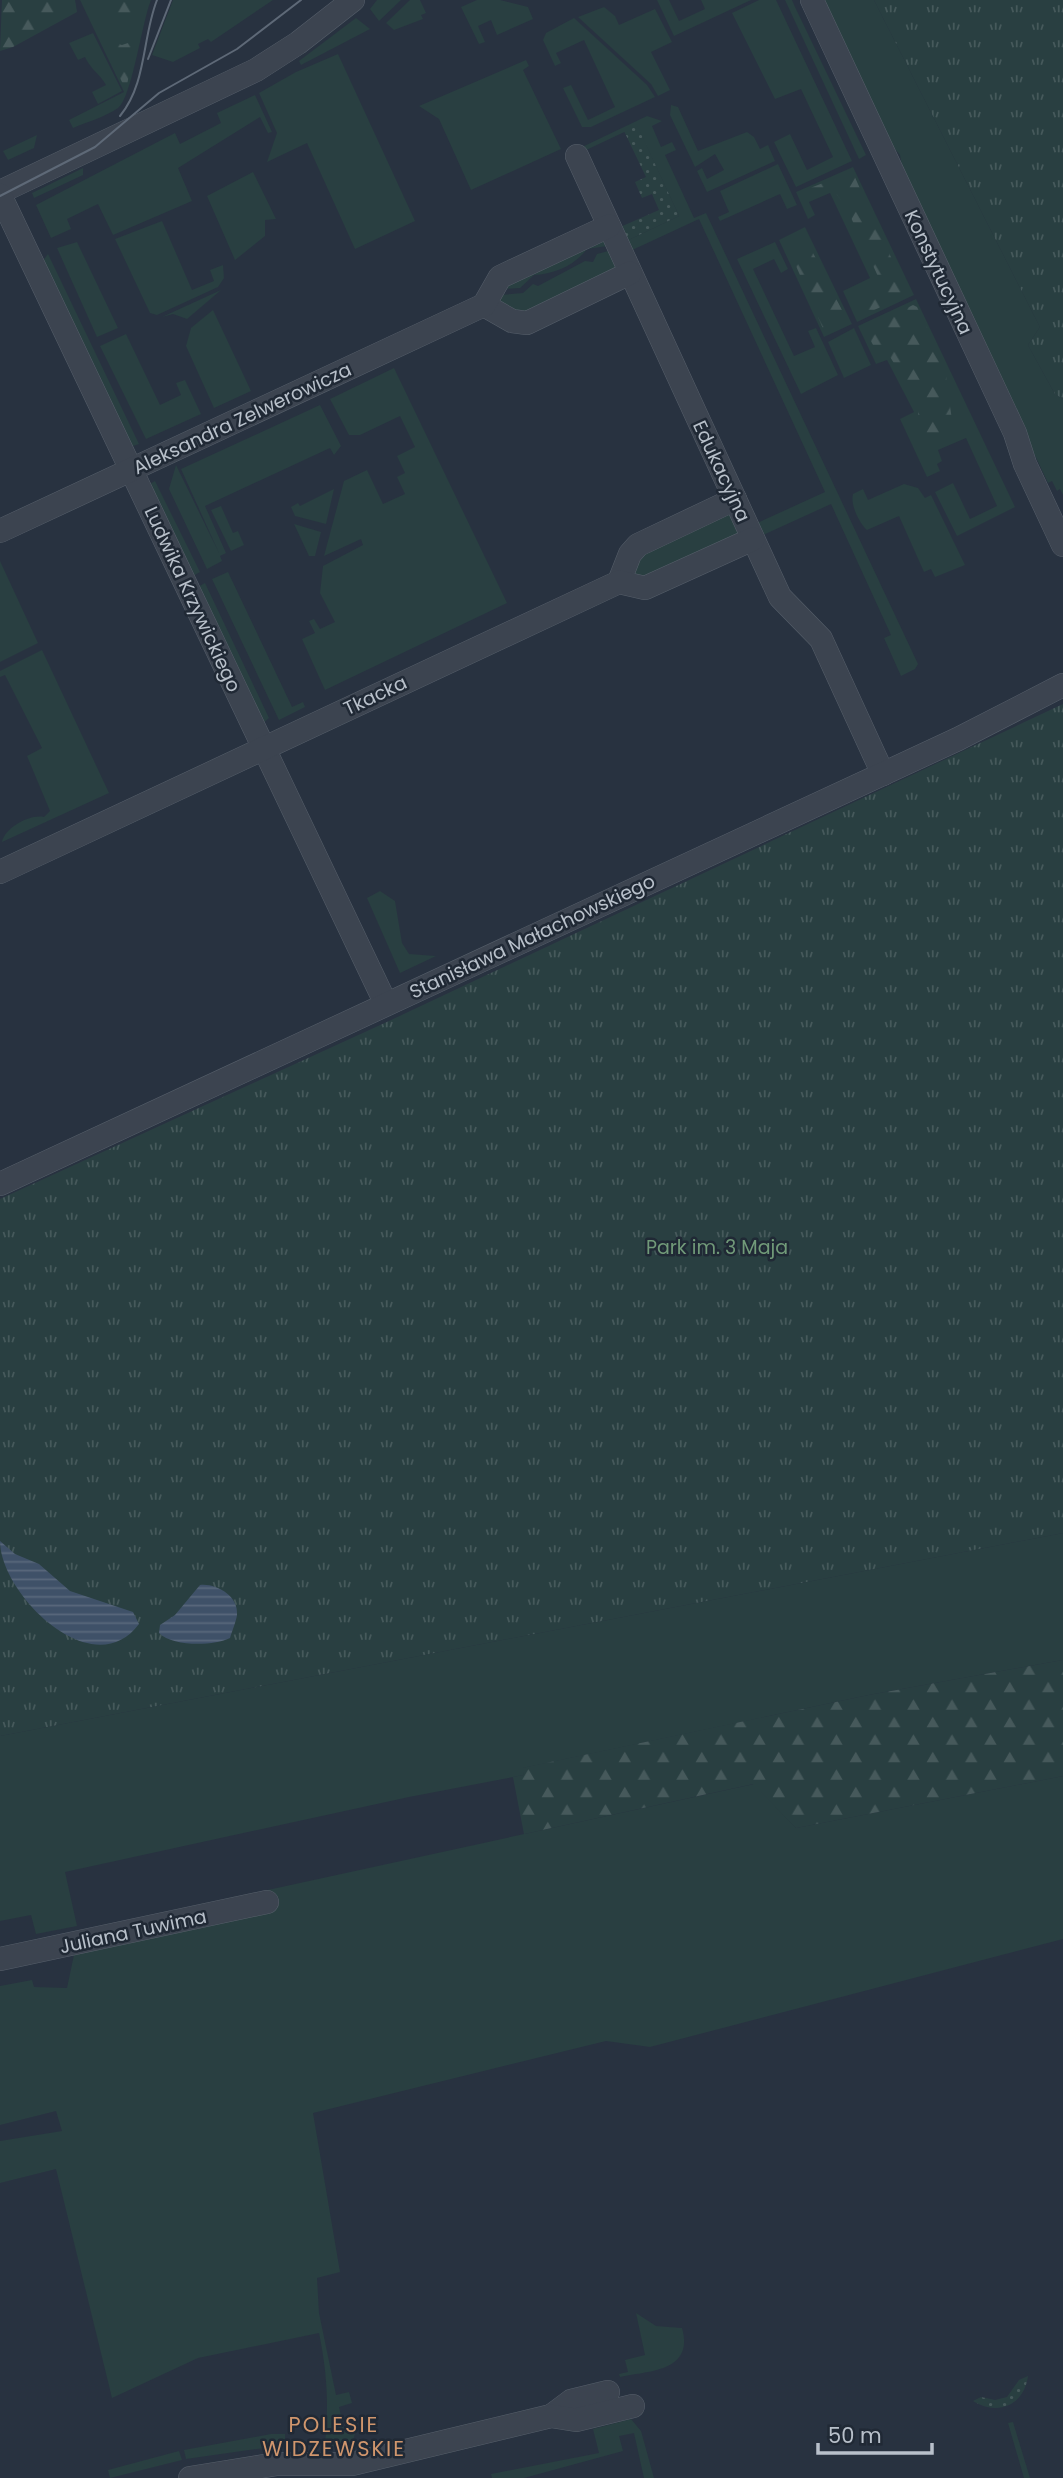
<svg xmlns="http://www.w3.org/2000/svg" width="1063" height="2478" font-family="Poppins,sans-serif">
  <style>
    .grass { fill: #293f41 }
    .forest { fill: url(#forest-firs) }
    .park { fill: url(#park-tufts) }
    .garden { fill: url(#garden-dots) }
    .water { fill: url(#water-rules) }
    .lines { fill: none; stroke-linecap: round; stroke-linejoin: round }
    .minor-casing { stroke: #565f6a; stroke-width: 24 }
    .minor { stroke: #3c4450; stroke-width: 23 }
    .tram { stroke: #5e6977; stroke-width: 2 }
    .labels { text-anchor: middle; stroke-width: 5; stroke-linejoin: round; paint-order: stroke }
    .street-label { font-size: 19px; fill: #b8c0ca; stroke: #202935 }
    .park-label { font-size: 19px; fill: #719a79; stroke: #202935 }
    .neighbourhood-label { font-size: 21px; letter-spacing: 2px; fill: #d0966d; stroke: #202935 }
  </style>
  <defs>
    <pattern id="forest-firs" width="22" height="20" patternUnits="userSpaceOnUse" patternTransform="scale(1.75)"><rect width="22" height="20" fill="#293f41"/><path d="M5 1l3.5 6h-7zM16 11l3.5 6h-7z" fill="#46595b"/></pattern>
    <pattern id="park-tufts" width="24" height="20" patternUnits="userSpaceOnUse" patternTransform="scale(1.75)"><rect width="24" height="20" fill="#293f41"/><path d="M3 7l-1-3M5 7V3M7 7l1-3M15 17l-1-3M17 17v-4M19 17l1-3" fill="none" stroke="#46595b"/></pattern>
    <pattern id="garden-dots" width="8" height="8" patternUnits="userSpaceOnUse" patternTransform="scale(1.75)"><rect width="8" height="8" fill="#293f41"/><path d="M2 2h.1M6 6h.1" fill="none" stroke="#46595b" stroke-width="1.8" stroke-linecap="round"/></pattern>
    <pattern id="water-rules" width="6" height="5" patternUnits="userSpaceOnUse" patternTransform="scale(1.75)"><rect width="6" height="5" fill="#3f5168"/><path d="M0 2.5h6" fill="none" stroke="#59687c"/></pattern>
  </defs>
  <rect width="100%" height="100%" fill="#283240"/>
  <g class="grass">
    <path d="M80,0H151C142,22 132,98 118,108C105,117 87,122 73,128L69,120L124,92Z"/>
    <path d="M173,0H273L211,42L208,39L198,44L200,48L173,62L152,55Z"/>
    <path d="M377,0H401L379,21L370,9Z"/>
    <path d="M410,0H420L426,13L421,15L423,19L394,30L386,23Z"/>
    <path d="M477,0H500L528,7L533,19L497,35L491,20L478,26L485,42L479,44L461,7Z"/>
    <path d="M657,0H669L679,21L705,9L701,0H751L674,36Z"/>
    <path d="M759,0H776L852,161L796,187L774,142L790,134L807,170L833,157L801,89L775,99L732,13Z"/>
    <path d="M785,0H792L795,7L866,155L859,159Z"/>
    <path d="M821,0H874L1040,327L1028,345L1055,394L1063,399V495L1060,489L1057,491L1052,481L1048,483L904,177L900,155L885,137Z"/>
    <path d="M604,7L615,16L619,25L655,9L672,42L651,52L670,90L658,96L651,84L578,17Z"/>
    <path d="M356,18L370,29L301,65L299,61Z"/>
    <path d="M574,18L647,85L655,97L591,127H582L563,88L571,85L588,120L615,107L584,40L556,53L561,63L555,66L543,40L546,33Z"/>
    <path d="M93,33L122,91L98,104L92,92L106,85C100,74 91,70 85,57L78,60L69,43Z"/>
    <path d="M338,54L415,221L355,249L307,143L267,162L277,133L259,93L296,72Z"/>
    <path d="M526,60L529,66L523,70L561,149L471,190L439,119L419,106Z"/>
    <path d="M255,95L272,132L268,133L260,117L178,168L192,201L113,235L98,204L67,219L71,229L51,238L36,205L175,133L180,144L221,123L217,113Z"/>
    <path d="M671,105L678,107L698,151L747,132L754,137L760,149L768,145L775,161L707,192L697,171L702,168L707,179L724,170L715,154L695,167L670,115Z"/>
    <path d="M647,116L662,121L652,126L661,147L672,142L676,150L665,155L694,218L706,213L918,664L915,669L901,676L884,638L891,635L831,504L761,536L755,524L825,492L699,219L628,252L624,242L679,216L637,126L582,152L580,148Z"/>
    <path d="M37,135L34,148L8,160L3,151Z"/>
    <path d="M778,164L797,205L787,209L780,194L720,221L718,217L729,212L720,191Z"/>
    <path d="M853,167L914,295L857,322L843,291L870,278L830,193L809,202L815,215L808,219L796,192Z"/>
    <path d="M83,168V175L34,198L32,193Z"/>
    <path d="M253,172L276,219L265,220V236L235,260L207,196Z"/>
    <path d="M162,221L192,290L214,281L210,270L223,265L224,278L218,287L157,315L150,313L115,239Z"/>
    <path d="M805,227L852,324L824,337L779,240Z"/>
    <path d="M596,238L614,245L587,249C574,266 554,274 534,275L520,288L501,289Z"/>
    <path d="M77,242L118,328L97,337L57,248Z"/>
    <path d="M775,242L788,269L781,273L774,259L753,269L794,356L815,347L808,331L816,328L838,375L801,394L737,259Z"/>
    <path d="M616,249L620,267L527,316L502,305L500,295L523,293L533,284L538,286L585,261L593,262L597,254Z"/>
    <path d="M48,254L139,444L130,447L42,262Z"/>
    <path d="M221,290L187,319L173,314L162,317Z"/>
    <path d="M916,299L1015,507L957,536L935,492L953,483L970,519L997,506L966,438L938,450L942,461L937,464L940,471L927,477L900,419L914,412L887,360L876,364L858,326Z"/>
    <path d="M213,310L251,391L214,408L186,346L191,328Z"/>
    <path d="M854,328L871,365L844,378L828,342Z"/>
    <path d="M126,334L160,405L181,395L176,383L185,380L201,414L146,439L100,346Z"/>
    <path d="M394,368L507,603L325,690L302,639L315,633L309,621L314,619L320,629L335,622L320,593L323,566L363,545L361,539L324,556L344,481L367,470L383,504L405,494L397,477L405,473L397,456L415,447L400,416L360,435H349L330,399Z"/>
    <path d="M320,405L341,446L334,455L330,448L205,506L226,553L220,556L222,561L207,569L169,489L176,465L219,553L181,469Z"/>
    <path d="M155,481L200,572L191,577L148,485Z"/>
    <path d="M904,484L918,488L925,498L931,495L965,565L935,577L931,569L924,572L899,516L867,530C859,523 850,504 853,494L863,489L868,500Z"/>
    <path d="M334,489L326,524L295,516L291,507L298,503L300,506Z"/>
    <path d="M221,506L233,533L238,531L244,545L231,551L211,510Z"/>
    <path d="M729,511L742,537L646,582L635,579L633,560Z"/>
    <path d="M294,524L321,532L315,556H309Z"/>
    <path d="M0,561L38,643L0,662Z"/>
    <path d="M228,572L292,707L303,702L305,707L279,720L212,579Z"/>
    <path d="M205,583L269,718L262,724L196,588Z"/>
    <path d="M42,650L109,793L2,842C5,828 29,814 44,817L50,811L27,756L42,748L5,675L0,677V671Z"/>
    <path d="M380,891L395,901L402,943L409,954L436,956L400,973L367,898Z"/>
    <path d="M1063,1533V1660L869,1695L523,1768L524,1775L409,1797L65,1872L77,1926L36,1934L31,1915L0,1921V1736Z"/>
    <path d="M1063,1776V1939L650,2047L606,2041L313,2113L340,2272L317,2278L319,2313L336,2395L349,2392L352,2403L339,2407L344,2428L357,2425L353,2441L329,2447L325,2444C329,2405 327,2371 319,2333L198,2358L112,2398L56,2169L0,2183V2141L62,2131L56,2111L0,2125V1986L32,1980L34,1987L67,1988L79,1931L754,1784L796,1828Z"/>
    <path d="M636,2313L656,2326L682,2328C695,2373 645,2371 620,2377L619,2374L628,2372L625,2360L645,2355Z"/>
    <path d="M631,2419L641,2431L654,2478H644L634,2433L619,2436L623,2451L524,2478H492L491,2474L599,2453L593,2429Z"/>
    <path d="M1013,2422L1030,2478H1024L1008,2423Z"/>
    <path d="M271,2434H285V2445L186,2459L184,2450Z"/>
    <path d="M179,2451L182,2460L110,2478L108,2470Z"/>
  </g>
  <g class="forest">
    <path d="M2,0H75L77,12L13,47L0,51Z"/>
    <path d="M107,0H146L134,24L122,21Z"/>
    <path d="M112,42L122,45L128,43L134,49L126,90L107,52Z"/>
    <path d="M849,173H853L908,295L865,314L862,305L882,285L847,209L833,189L805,195V190Z"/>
    <path d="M795,240L807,241L844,314L845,322L830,331H824L787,245Z"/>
    <path d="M913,305L917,307L948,370L944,393L950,406L952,420L948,437L942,444L923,453L908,428L909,422L918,417L919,405L889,355L879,357L865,329Z"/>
    <path d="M1063,1660V1776L796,1828L753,1784L524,1834L513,1777L524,1775L522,1768L869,1695Z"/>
  </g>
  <g class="park">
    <path d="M874,0H1063V399L1055,394L1028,345L1040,327Z"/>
    <path d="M1063,704V1533L0,1736V1199L389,1021Z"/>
  </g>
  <g class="garden">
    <path d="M637,125L679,216L624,242L618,228L659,210L652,194L642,198L635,182L646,177L624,131Z"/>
    <path d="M1028,2376C1024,2406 997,2416 973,2401L981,2397L995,2400L1007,2397L1019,2380Z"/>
  </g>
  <g class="water">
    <path d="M0,1541L15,1554L39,1564L70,1591L133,1612L139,1624C93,1686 0,1594 0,1541Z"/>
    <path d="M200,1585C216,1583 239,1596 237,1615C236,1622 232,1631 230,1638C214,1646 173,1647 159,1633L160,1625L175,1615Z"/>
  </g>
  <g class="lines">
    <defs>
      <g id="minor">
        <path d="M812,0L1015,433L1025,464L1063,545"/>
        <path d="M577,156L780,597L821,639L883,774"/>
        <path d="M0,192L256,70L298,43L353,0"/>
        <path d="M0,195L386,1004"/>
        <path d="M484,305L512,321L527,323L630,273"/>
        <path d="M0,531L484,305L500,277L609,226"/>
        <path d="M619,582L630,554L638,545L735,499"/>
        <path d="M0,872L619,582L645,588L753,539"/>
        <path d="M0,1184L958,739L1063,685"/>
        <path d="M0,1959L267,1902"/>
        <path d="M551,2416L571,2401L608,2392"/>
        <path d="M190,2478L277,2464H352L551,2416L576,2420L633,2406"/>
      </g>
    </defs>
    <use href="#minor" class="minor-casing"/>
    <use href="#minor" class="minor"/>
    <g class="tram">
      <path d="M148,59L171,0"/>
      <path d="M120,116C147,83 142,38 157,0"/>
      <path d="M0,196L95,147L159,93L237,49L301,0"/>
    </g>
  </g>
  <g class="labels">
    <g class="street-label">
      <text transform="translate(939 272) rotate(65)" y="7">Konstytucyjna</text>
      <text transform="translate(242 418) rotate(-25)" y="7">Aleksandra Zelwerowicza</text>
      <text transform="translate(722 471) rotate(65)" y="7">Edukacyjna</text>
      <text transform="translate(193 599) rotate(65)" y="7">Ludwika Krzywickiego</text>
      <text transform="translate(375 695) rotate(-25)" y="7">Tkacka</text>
      <text transform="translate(532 936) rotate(-25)" y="7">Stanisława Małachowskiego</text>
      <text transform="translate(133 1931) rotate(-12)" y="7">Juliana Tuwima</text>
    </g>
    <g class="park-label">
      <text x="717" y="1254">Park im. 3 Maja</text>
    </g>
    <g class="neighbourhood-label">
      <text x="334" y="2432">POLESIE<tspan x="334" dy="24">WIDZEWSKIE</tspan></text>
    </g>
  </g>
  <path d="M818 2443v10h114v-10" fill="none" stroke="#b8c0ca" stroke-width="3.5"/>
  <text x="828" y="2443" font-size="21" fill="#b8c0ca" stroke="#202935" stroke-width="5" paint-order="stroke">50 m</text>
</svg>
